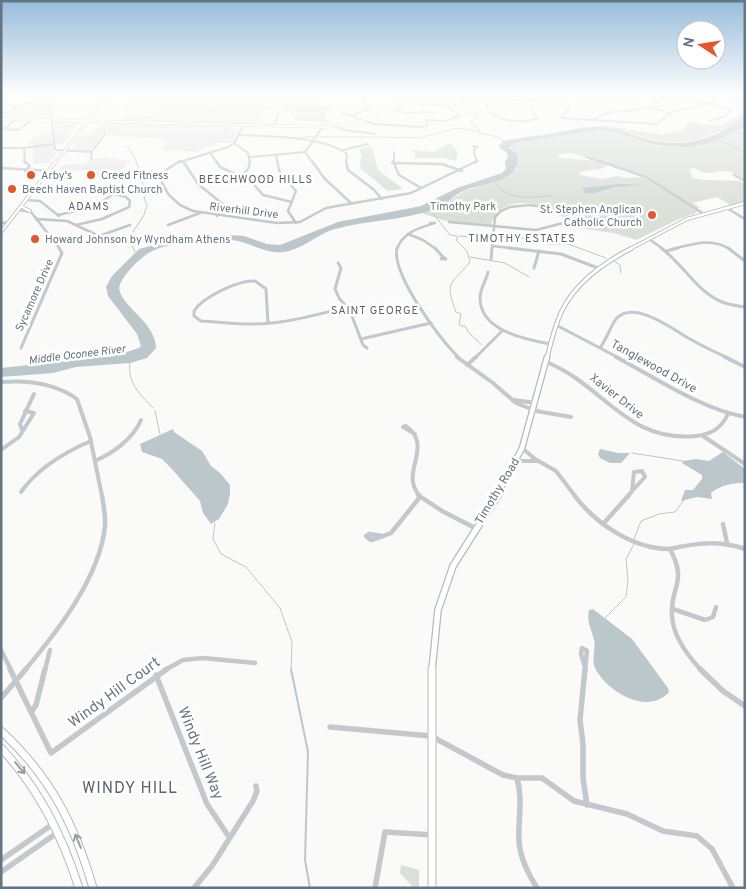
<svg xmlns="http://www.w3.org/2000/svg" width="746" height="889" font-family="Overpass,sans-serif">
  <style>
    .built { fill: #e8e9e9 }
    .green { fill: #dadfd7 }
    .water { fill: #bbc7cb }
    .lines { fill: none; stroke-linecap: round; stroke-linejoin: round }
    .stream-far1 { stroke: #bbc7cb; stroke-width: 1 }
    .stream { stroke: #bbc7cb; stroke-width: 2 }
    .major-far5-casing { stroke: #b5babe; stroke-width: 3 }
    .major-far4-casing { stroke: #b5babe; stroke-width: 4 }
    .major-far3-casing { stroke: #b5babe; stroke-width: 5 }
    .major-far2-casing { stroke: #b5babe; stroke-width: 7 }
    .major-far1-casing { stroke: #b5babe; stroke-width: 8 }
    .major-casing { stroke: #b5babe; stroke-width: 9 }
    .minor-far5 { stroke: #c3c8cc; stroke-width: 2 }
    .minor-far4 { stroke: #c3c8cc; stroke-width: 2.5 }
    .minor-far3 { stroke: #c3c8cc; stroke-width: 3 }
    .minor-far2 { stroke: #c3c8cc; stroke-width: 4 }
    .minor-far1 { stroke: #c3c8cc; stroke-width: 4.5 }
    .minor { stroke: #c3c8cc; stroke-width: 5.5 }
    .major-far5 { stroke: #fff; stroke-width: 2 }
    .major-far4 { stroke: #fff; stroke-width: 2.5 }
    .major-far3 { stroke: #fff; stroke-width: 3 }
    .major-far2 { stroke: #fff; stroke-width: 4.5 }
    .major-far1 { stroke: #fff; stroke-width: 5.5 }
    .major { stroke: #fff; stroke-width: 7 }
    .oneway { stroke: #939fa8 }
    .poi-dot { fill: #e4572e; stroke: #fff; stroke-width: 2 }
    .labels { text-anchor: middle; stroke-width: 5; stroke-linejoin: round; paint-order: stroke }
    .far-poi-label { font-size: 11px; fill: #657683; stroke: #fff; text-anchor: start }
    .far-neighbourhood-label { font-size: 11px; letter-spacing: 1px; fill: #57646e; stroke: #fff }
    .far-park-label { font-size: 11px; fill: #687a64; stroke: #fff }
    .far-street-label { font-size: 11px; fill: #657683; stroke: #fff }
    .far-water-label { font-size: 11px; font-style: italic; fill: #60757c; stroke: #fff }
    .street-label { font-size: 12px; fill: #657683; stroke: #fff }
    .near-street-label { font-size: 15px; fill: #657683; stroke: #fff }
    .near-neighbourhood-label { font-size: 16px; letter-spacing: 1px; fill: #57646e; stroke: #fff }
  </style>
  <rect width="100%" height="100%" fill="#fafaf8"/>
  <g class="built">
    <path d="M148,93H225L200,123L119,121L128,115L153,116L162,107L138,108L137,105L142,102Z"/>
    <path d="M227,93H312L314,102L287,101L281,109H266L256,125L204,123Z"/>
    <path d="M48,96L50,119L1,118V115Z"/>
    <path d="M56,121L80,122L63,144L53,145L54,152L57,153L49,163L33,164V145H29L30,141L35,137L40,136L42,133H55Z"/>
    <path d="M104,123L231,126L229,130H238L231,143H216L213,147H204L197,152L163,150L167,141L163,139L102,135L90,151L71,150L81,135L91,134Z"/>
    <path d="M105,158L131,161L119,172L104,176L85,177L89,170L58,171L63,165L84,164L89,159Z"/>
  </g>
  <g class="green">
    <path d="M719,93H745V113C735,123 725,129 712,134C666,154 646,133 602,127L603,125L662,135L684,129L688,122L721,126L739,114L742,108L740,104Z"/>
    <path d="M287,101L317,103V105L333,107L324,115L331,123L294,120L297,110L282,109Z"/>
    <path d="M745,127V180C739,177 732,171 726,171C714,171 705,177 695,168L689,169L693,178L705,180L740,181L745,184V202L730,205L717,197L693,203L700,208H697L646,177L572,153L559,154V158L587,160L609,165C599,172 589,168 579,173L580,175L601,179L617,176L627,178L641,177L654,182L698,212L677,220L636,240L614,233L578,228L583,222C560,209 502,185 491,225L446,221L421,213L437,208L465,191L506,177L516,169L519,157L509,148L513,143L599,130L615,132L658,146L714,141Z"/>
    <path d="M450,143L458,152L456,161L445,158H415V152L409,150L434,152Z"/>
    <path d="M372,147L378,170L403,189L388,191L361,169L360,161L362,155L359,149Z"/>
    <path d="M401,865L419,870V888L413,887L400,873Z"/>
  </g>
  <g class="water">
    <path d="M745,113V127L710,143L688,147L656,145L615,132L599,130L513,143L509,148L518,155C521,181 486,183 468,189C454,194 445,206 432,210C400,221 367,220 335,229C317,234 302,250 283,252C265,254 250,242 232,240C222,238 212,240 202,242C172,245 155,243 133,266C127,273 121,279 119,288C122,308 155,321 156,348L147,358L130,363L76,367L53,373L1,377V368L114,356L139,348L141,346L137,334L108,296L106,287L112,276L139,249L174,240L228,235L244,236L267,244L280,245L338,222L421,206L457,188L502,173L506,169L505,162L508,157L507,153L500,148L499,145L504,141C519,138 534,136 550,134C568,131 584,126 603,127C618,128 632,135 647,139C681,149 720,140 745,113Z"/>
    <path d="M620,184L644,185L615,187L595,193H585L582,188Z"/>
    <path d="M173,429L174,432L202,451L211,466L220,473L230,485V493L228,504L219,519L211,524L203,513L200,501L171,468L162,459L142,452L140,444Z"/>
    <path d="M600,449L618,453H630L621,463H610L600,458L598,454Z"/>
    <path d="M723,452L745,469V483C732,483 721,485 711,493L712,499L697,497L681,501L685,490H693L702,479V475L682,463L683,461L696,459L709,461Z"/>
    <path d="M593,609L632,639L668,688L669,692C648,716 607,692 595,668C591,659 596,649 594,640C592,630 586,621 589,610Z"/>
  </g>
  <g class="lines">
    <g class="stream-far1">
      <path d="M449,94L443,102L460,106L466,113L476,115L477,118L469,122L479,129V133L498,137L504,141"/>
      <path d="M574,120L585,128"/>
      <path d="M303,137H315"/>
      <path d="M320,137H375"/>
      <path d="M377,137L419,138L458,128L477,131"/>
      <path d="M716,139L745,152"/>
      <path d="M127,146C135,154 141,174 143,185C144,192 143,198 147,205L144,215L127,241L132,245L135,252"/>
      <path d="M494,181C505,202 531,197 551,196"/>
      <path d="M431,211L450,235L457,236V241L467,251L470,262C451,285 444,281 456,312L461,314L459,325L466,327L468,332L482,345"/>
      <path d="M459,236L489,239"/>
      <path d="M496,240L524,238L550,244H568L606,258"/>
      <path d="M470,257L505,263L529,277"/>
      <path d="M614,261L620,265L621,273"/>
      <path d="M130,363C127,383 140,394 153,408"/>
      <path d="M155,411L160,434"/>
      <path d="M632,453L683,461"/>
      <path d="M215,523L213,539L221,554L246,567L280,608L292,642L291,670"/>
      <path d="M634,539L641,521L659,514L675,512L684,500"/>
      <path d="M605,618L626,597L628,581L626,559L634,544"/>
    </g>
    <path class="stream" d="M291,669L308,752L305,860L310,888"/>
    <defs>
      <g id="major-far5">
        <path d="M1,119L328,127L351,124L393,109L449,93"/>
        <path d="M201,124L226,93"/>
        <path d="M55,163L110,93"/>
      </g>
      <g id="major-far4">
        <path d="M22,207L30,211"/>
        <path d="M1,232L56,161"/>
        <path d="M630,249L687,219L745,203"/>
      </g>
      <path id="major-far3" d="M547,358C550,346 553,333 558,320C570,286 601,264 632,248"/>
      <path id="major-far2" d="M497,496L522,448L547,357"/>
      <path id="major-far1" d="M432,670L438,610L453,566L498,495"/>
      <g id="major">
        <path d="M1,731C50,776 75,825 93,888"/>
        <path d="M1,748C39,789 62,835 79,888"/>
        <path d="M432,888V669"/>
      </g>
    </defs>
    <use href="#major-far5" class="major-far5-casing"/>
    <use href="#major-far4" class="major-far4-casing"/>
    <use href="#major-far3" class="major-far3-casing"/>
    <use href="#major-far2" class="major-far2-casing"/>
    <use href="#major-far1" class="major-far1-casing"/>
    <use href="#major" class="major-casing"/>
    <g class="minor-far5">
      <path d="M391,93L410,105"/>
      <path d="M463,93L466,96L487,103V108C497,122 522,124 537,118L531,108L533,99"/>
      <path d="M567,93C592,104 614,102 640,96L642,93"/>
      <path d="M647,93L709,104L730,110L726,116L710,121"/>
      <path d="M49,95L55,150L92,152"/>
      <path d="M1,97L14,93"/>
      <path d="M471,98L482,96L512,100L565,101"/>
      <path d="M583,99L600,93"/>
      <path d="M1,103L19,106"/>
      <path d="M708,103L716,101"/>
      <path d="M462,105L466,96"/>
      <path d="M126,106L135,93"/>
      <path d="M649,107L669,113"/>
      <path d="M393,109L406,113L433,112H421"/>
      <path d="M342,113L374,124L422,127L428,125L426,120L447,121L460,115L446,106L416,103"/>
      <path d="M1,114L53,93"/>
      <path d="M352,116L371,108L356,93"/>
      <path d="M561,118L657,124L673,111L702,107L688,93"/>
      <path d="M561,118L569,108L563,93"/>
      <path d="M594,120C607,108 625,113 641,109C649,107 656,103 663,98"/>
      <path d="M274,126L280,109"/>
      <path d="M337,127L345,130L375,134"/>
      <path d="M1,129L18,130L32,120"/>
      <path d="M3,129L16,120"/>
      <path d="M238,135C270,137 321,135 347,154L346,163"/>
      <path d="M234,143L248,153L250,163"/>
      <path d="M473,146L478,147L475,148Z"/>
      <path d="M1,148H24L54,144"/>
      <path d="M24,148L25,163"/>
      <path d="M475,148L474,153L477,161L475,163"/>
      <path d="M343,150L368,144"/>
      <path d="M210,152L217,163"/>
      <path d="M276,155L278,163"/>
      <path d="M250,157L305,152"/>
      <path d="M586,157L603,163"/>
      <path d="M91,159L92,151L105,134"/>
      <path d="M183,161L184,163"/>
      <path d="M177,163L228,147L234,143L243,126"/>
      <path d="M313,163L305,152L323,127"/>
      <path d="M394,163V152"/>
    </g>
    <g class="minor-far4">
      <path d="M24,161L30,166L25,171"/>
      <path d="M180,161L166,170L161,176L162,183L169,195L180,205L193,211L277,223L300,222L326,208L411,193L477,161"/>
      <path d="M183,161L198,184L224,205L217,216"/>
      <path d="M216,161L220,167L251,181L263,195L292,202"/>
      <path d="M277,161L280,173L296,191L288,211L296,223"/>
      <path d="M312,161L324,178L351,203"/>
      <path d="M346,161L348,170L373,189L382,199"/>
      <path d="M393,161L399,175L421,188"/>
      <path d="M599,161L646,177L704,214"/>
      <path d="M392,163L442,164L462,171"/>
      <path d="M1,168L50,171"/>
      <path d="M734,175L745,181"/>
      <path d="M242,177L249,167L250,161"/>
      <path d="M38,187L71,190L106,186L114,194L93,207L58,215"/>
      <path d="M27,200L40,201L59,216"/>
      <path d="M725,207L745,219"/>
      <path d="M19,210L31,212L60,249"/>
      <path d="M36,219L67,221L99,236L130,225"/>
      <path d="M449,222L536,230L575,220"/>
      <path d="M1,223L10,222"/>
      <path d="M76,225L102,219L129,207L130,201L126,197L114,194"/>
      <path d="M168,225L200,213"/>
      <path d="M408,234L423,240L436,249"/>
      <path d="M649,239L663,249"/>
      <path d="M492,246L520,249"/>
      <path d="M397,249C403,232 419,228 435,223H430"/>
      <path d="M492,249L495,217L501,211L510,207L529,205L545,207L585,224L611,227"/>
      <path d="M673,249C694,244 710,237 730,249"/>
    </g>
    <g class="minor-far3">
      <path d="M397,248C391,274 440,339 459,358"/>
      <path d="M435,248L443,257"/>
      <path d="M509,248L561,254L598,268"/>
      <path d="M661,248C683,264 697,292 722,302C729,305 738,306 745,307"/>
      <path d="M728,248L745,261"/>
      <path d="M666,251L678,248"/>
      <path d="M443,257L446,259H441Z"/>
      <path d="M491,259L492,248"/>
      <path d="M338,263L341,268L335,289L339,298L350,311L363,345L367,348"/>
      <path d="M534,268L539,251"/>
      <path d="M488,272C486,281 480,289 480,298C480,331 525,339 550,344"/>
      <path d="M268,323L266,289L255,281C238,280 203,297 194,311V316L201,321C224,322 248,326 271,323C297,321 322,313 347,307"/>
      <path d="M556,325L619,358"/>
      <path d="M361,339L431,323"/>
      <path d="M21,348L62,253L59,248"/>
      <path d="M600,348C606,340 612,323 617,318C635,300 674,330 690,339C702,346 715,352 728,358"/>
      <path d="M475,358L502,331"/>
    </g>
    <g class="minor-far2">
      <path d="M457,357L493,383L516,403L536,411L571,417"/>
      <path d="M616,357C656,378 701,409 745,417"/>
      <path d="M725,357L745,367"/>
      <path d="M546,362C603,384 626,443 696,436C711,434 721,429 728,414"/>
      <path d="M467,365L476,357"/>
      <path d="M1,382C28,380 55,383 77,399L90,437L102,496"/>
      <path d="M514,400L536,403"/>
      <path d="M22,430L20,424L34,394"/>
      <path d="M415,434L403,427L406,426C435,447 398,473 420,496"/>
      <path d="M703,436L745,464"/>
      <path d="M522,448L535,459L556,471L575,496"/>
      <path d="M1,450L19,437L34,413L25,411"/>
      <path d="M95,461C113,453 133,439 141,420"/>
      <path d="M516,461H538"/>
      <path d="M642,471L645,477L632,491L634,472Z"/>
      <path d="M21,492C38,468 65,452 91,441"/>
      <path d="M628,496L632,491"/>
    </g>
    <g class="minor-far1">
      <path d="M418,495L442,511L475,528"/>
      <path d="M574,495C596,524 633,549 670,549"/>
      <path d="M603,524L629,495"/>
      <path d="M723,524L727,543"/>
      <path d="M369,534L383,536L371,540L366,536Z"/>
      <path d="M383,536L391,533L420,497"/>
      <path d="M673,609L705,620L713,617L716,607"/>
      <path d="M1,650L11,670"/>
      <path d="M585,667L581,654L582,648L587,651L585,670"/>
      <path d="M25,670C57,632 100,577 105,526C106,516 103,505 102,495"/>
      <path d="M45,670L50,650"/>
      <path d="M165,670L183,660L203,658L255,663"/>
      <path d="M701,670C688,656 673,637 672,616C670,586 688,583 670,549C696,543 719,540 745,549"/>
    </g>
    <g class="minor">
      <path d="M10,669L51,753L167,669"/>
      <path d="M585,669L580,720L583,744V778L587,805"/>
      <path d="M700,669L723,691L745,706"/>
      <path d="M156,675L207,804L229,837"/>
      <path d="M1,698L26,669"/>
      <path d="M32,711L36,705L45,669"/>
      <path d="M330,727L431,736L503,775L517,778H542L574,801L627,814L663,831L697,836L712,849L733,888"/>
      <path d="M517,778C523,799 518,819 519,841C520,858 528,873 537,888"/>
      <path d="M1,860L53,824"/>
      <path d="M1,872L57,833"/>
      <path d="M194,888L212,866L253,801L257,791L256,786"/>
      <path d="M375,888L385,832L433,835"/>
    </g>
    <use href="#major-far5" class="major-far5"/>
    <use href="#major-far4" class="major-far4"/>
    <use href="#major-far3" class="major-far3"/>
    <use href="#major-far2" class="major-far2"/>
    <use href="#major-far1" class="major-far1"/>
    <use href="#major" class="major"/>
  </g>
  <defs><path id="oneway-shaft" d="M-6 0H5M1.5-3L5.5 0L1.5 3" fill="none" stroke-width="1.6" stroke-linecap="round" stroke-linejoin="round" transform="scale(1.25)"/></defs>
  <g class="oneway">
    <use href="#oneway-shaft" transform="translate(20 768) rotate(50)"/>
    <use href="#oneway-shaft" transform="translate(78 841) rotate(-112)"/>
  </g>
  <linearGradient id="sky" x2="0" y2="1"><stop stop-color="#96bcdc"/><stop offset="0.43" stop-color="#fdfdfc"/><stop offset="1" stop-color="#fdfdfc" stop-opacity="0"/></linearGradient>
  <rect width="746" height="218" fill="url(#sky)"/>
  <g class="poi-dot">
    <circle cx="31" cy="175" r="5"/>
    <circle cx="91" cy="175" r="5"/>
    <circle cx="12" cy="189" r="5"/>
    <circle cx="652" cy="215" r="5"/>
    <circle cx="35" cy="239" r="5"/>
  </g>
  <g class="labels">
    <g class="far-poi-label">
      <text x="41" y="179">Arby's</text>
      <text x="101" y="179">Creed Fitness</text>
      <text x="22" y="193">Beech Haven Baptist Church</text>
      <text x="642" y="213" text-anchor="end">St. Stephen Anglican<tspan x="642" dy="13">Catholic Church</tspan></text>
      <text x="45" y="243">Howard Johnson by Wyndham Athens</text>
    </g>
    <g class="far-neighbourhood-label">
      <text x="256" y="183">BEECHWOOD HILLS</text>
      <text x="89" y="210">ADAMS</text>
      <text x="522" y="242">TIMOTHY ESTATES</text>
      <text x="375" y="314">SAINT GEORGE</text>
    </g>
    <g class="far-park-label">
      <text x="463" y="210">Timothy Park</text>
    </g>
    <g class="far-street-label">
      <text transform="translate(244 210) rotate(7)" y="4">Riverhill Drive</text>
      <text transform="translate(34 295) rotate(-66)" y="4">Sycamore Drive</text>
    </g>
    <g class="far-water-label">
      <text transform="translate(77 354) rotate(-7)" y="4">Middle Oconee River</text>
    </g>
    <g class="street-label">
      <text transform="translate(654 366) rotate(29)" y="4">Tanglewood Drive</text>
      <text transform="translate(617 396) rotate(38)" y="4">Xavier Drive</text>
      <text transform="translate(497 491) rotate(-59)" y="4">Timothy Road</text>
    </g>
    <g class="near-street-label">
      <text transform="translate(114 692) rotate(-36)" y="5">Windy Hill Court</text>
      <text transform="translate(201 753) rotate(68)" y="5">Windy Hill Way</text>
    </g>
    <g class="near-neighbourhood-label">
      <text x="130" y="793">WINDY HILL</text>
    </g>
  </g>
  <rect width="746" height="889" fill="none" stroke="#657683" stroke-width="5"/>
  <g transform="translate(701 45) rotate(282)"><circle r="24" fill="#ffffff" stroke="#c1c8cd"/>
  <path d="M0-4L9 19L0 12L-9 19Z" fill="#e4572e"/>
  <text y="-8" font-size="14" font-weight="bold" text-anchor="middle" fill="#657683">N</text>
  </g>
</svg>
